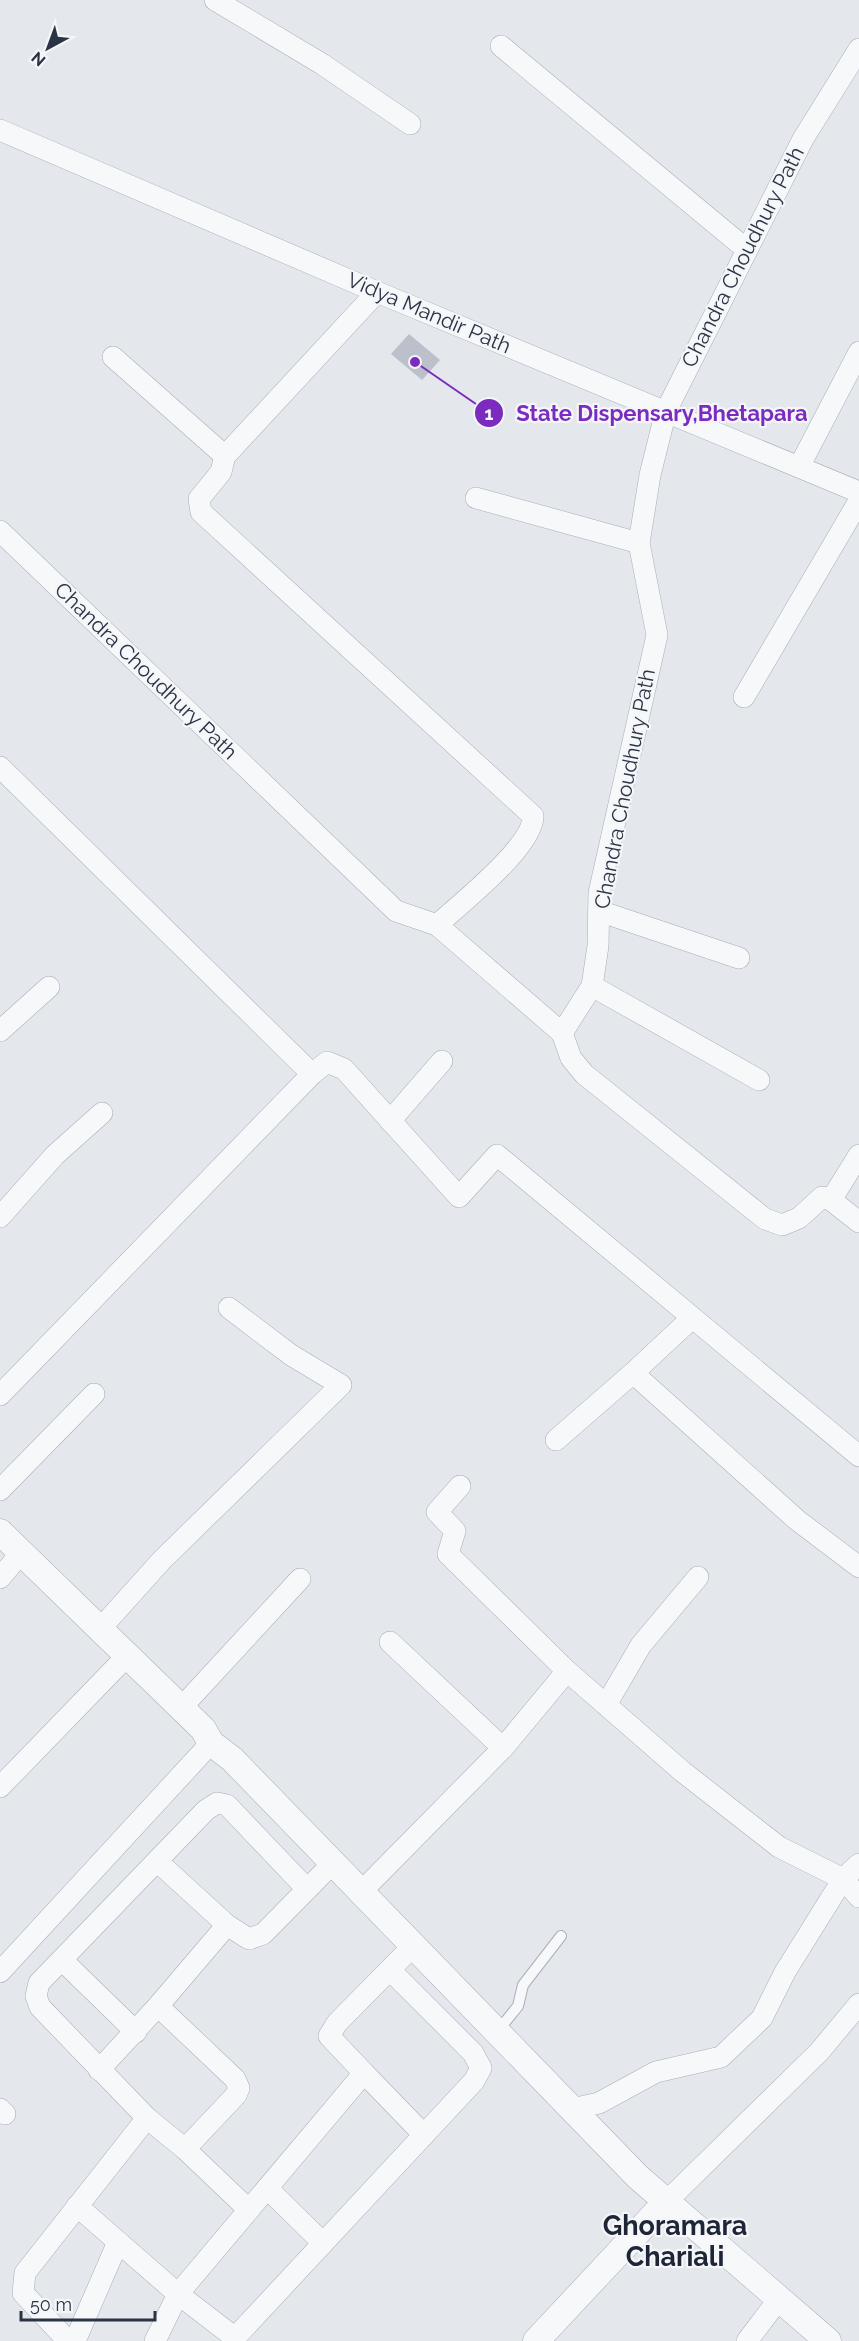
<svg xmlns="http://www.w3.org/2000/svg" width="859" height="2341" font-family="Raleway,sans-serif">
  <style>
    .building { fill: #bbc0ca }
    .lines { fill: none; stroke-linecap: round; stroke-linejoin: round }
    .service-casing { stroke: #a9aeb7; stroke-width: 12 }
    .minor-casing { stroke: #a9aeb7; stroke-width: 22 }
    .tertiary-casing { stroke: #a9aeb7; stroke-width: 27 }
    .service { stroke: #f7f8fa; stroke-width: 10 }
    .minor { stroke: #f7f8fa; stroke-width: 21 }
    .tertiary { stroke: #f7f8fa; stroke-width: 26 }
    .labels { text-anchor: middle; stroke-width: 4.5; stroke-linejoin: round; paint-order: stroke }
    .street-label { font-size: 21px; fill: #2b3445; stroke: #f4f6f9 }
    .district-label { font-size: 27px; font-weight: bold; fill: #1d2536; stroke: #f4f6f9 }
    .leader { fill: none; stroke: #7b2cbf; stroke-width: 2 }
    .callout-dot { fill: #7b2cbf; stroke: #f4f6f9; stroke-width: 2 }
    .mark-label { font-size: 18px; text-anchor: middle; font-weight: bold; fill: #fff }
    .callout-label { font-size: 22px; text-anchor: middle; font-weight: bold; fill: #7b2cbf; stroke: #f4f6f9; stroke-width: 4.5; stroke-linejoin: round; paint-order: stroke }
  </style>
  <rect width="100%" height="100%" fill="#e4e7ec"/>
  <path class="building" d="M409,334L440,360L422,380L391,354Z"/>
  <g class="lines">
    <defs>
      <path id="service" d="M497,2032L518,2006L523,1985L561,1936"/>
      <g id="minor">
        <path d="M215,0L322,64L410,124"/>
        <path d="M501,46L746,249"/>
        <path d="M0,130L377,292L859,492"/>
        <path d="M377,292L225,456L221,472L199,499L201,512L533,816C534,846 459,905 437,925"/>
        <path d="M113,357L225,456"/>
        <path d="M799,467L859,352"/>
        <path d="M476,498L639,543"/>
        <path d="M0,531L396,911L437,925L562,1033L592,986L598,946L599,893L657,635L639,543L650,475L666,411L803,139L859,49"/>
        <path d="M744,697L859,501"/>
        <path d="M0,767L312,1074"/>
        <path d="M599,911L739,958"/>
        <path d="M592,986L759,1080"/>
        <path d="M0,1031L49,987"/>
        <path d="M562,1033L571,1058L584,1074L765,1219L782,1225L799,1218L822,1197L831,1200L859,1222"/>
        <path d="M390,1121L442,1061"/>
        <path d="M831,1200L859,1155"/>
        <path d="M0,1217L55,1155L102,1113"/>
        <path d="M633,1373L692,1318"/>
        <path d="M0,1395L312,1074L327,1062L344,1069L459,1197L497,1155L859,1456"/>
        <path d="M556,1440L633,1373L797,1520L859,1567"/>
        <path d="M460,1486L437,1512L455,1531L448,1554L567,1671"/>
        <path d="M0,1490L94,1394"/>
        <path d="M0,1578L21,1553"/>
        <path d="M100,1629L162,1560L341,1385L291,1355L229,1308"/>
        <path d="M390,1642L503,1748"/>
        <path d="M606,1705L641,1645L698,1577"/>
        <path d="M181,1708L300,1579"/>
        <path d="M0,1787L127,1656"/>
        <path d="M158,1862L227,1925"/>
        <path d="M859,1864L843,1879L859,1897"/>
        <path d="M361,1892L503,1748L567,1671L683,1772L779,1847L843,1879L785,1972L762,2018L721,2057L656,2072L599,2103L572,2109"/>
        <path d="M62,1960L136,2032"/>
        <path d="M0,1972L211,1743"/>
        <path d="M158,2006L235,2079L239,2088L236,2095L185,2149L249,2210"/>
        <path d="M99,2070L158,2006L227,1925L249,1939L263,1934L333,1863"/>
        <path d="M364,2073L424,2135"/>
        <path d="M0,2109L5,2114"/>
        <path d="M147,2118L185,2149"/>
        <path d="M267,2188L323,2243"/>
        <path d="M667,2201L819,2052L859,2004"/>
        <path d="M77,2206L178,2294L234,2337"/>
        <path d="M68,2341L23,2293L25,2273L147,2118L40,2007L36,1996L39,1983L206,1810L217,1803L227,1805L306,1888"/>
        <path d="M75,2341L118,2242"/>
        <path d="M155,2341L178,2294L364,2073L329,2036L337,2023L413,1946"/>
        <path d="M232,2341L474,2081L481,2068L473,2053L390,1970"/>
        <path d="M747,2341L779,2299"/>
      </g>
      <g id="tertiary">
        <path d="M0,1532L203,1729L211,1743L232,1759L638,2177L828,2341"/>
        <path d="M536,2341L667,2201"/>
      </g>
    </defs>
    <use href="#service" class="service-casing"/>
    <use href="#minor" class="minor-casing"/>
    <use href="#tertiary" class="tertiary-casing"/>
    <use href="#service" class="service"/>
    <use href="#minor" class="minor"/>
    <use href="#tertiary" class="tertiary"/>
  </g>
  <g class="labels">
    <g class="street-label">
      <text transform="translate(743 257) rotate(-63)" y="7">Chandra Choudhury Path</text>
      <text transform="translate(429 313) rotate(23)" y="7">Vidya Mandir Path</text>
      <text transform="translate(146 671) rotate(44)" y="7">Chandra Choudhury Path</text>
      <text transform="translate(625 789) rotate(-79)" y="7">Chandra Choudhury Path</text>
    </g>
    <g class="district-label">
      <text x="675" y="2235">Ghoramara<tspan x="675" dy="31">Chariali</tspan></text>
    </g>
  </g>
  <path class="leader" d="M415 362L489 413"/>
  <g class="callout-dot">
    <circle cx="415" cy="362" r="6"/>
    <circle cx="489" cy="413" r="15"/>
  </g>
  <g class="mark-label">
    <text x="489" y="420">1</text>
  </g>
  <g class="callout-label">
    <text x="662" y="421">State Dispensary,Bhetapara</text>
  </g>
  <g transform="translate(48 48) rotate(221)" stroke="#f4f6f9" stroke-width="4.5" paint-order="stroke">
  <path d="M0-4.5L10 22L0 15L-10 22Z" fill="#2b3445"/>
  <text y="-9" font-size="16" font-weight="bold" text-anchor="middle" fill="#2b3445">N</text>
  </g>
  <path d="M21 2311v9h134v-9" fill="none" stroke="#2b3445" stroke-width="3"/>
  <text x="30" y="2311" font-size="18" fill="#2b3445" stroke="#f4f6f9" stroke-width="4.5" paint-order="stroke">50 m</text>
</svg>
